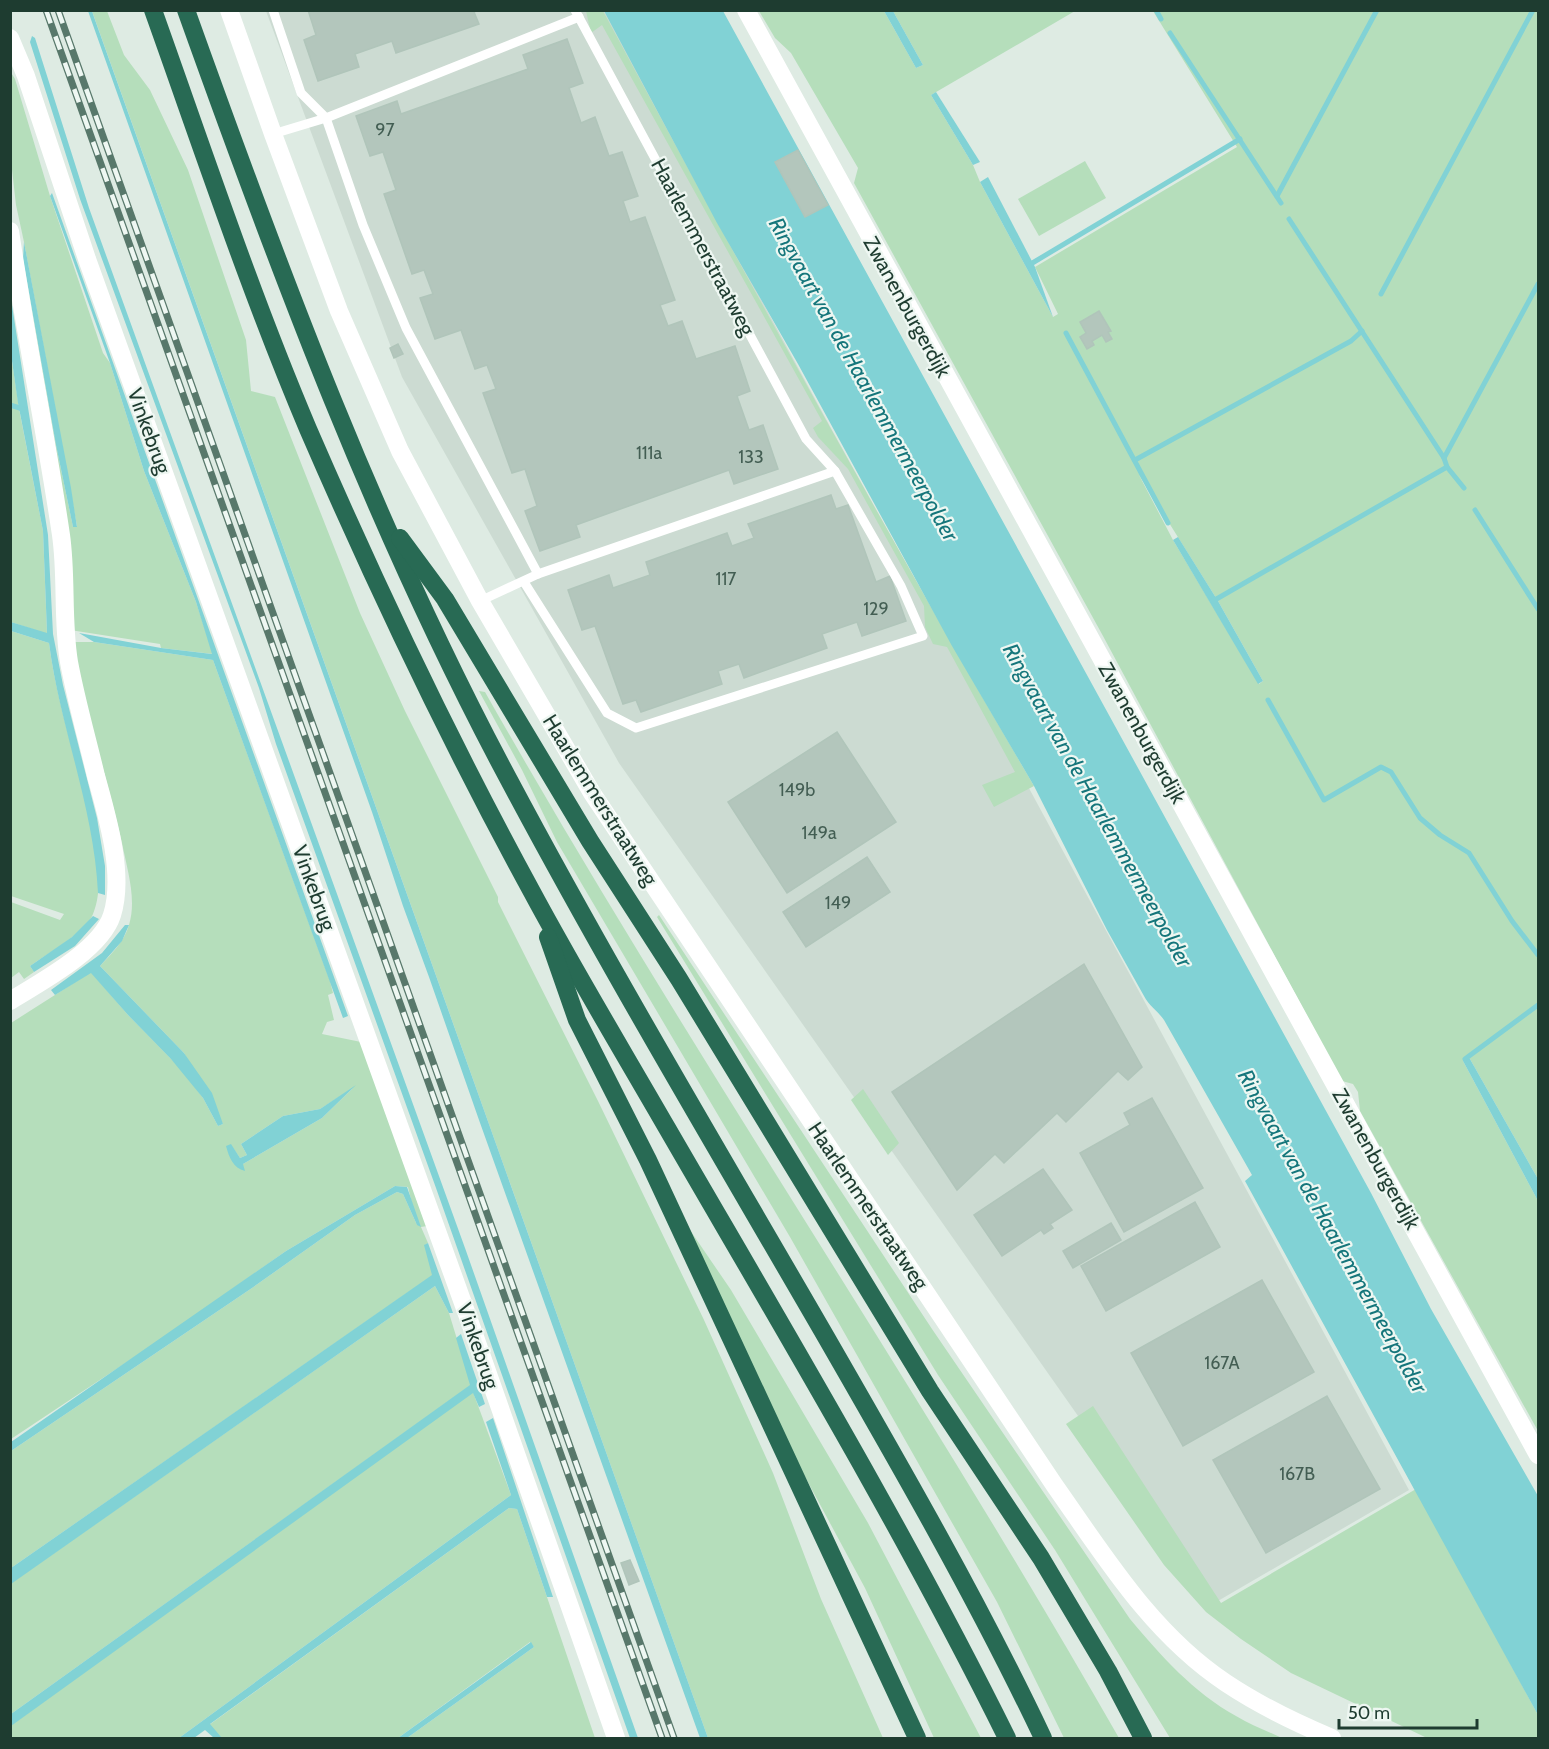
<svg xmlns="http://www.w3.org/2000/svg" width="1549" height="1749" font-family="Cabin,sans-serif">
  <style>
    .built { fill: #ccdbd2 }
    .green { fill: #b5debb; fill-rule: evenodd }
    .water { fill: #81d2d5 }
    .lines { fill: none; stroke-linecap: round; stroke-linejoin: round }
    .stream { stroke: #81d2d5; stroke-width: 5 }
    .building { fill: #b3c6bc; stroke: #b0c5ba; stroke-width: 1.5 }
    .lane { stroke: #fff; stroke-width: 9 }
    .street { stroke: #fff; stroke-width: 18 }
    .secondary { stroke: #fff; stroke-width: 18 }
    .highway { stroke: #286a54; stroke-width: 18 }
    .rail-casing { stroke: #58786b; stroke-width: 7 }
    .rail { stroke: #eef7f2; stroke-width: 4.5; stroke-dasharray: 14; stroke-linecap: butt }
    .labels { text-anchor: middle; stroke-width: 4.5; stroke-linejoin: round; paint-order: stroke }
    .number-label { font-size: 18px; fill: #435e53 }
    .street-label { font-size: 21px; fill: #1e3c30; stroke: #eef7f2 }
    .water-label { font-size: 22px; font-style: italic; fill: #15767b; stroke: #eef7f2 }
  </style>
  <rect width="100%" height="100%" fill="#deebe3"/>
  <path class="built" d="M266,11H604L832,430L952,646L1409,1490L1211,1605L619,763L402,377Z"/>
  <g class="green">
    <path d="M92,11H107L124,55L150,90L188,170L246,340L251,391L275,397L360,613L405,711L498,897V902L598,1101L704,1320L773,1473L821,1599L883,1738H708Z"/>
    <path d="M586,11H603C743,271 885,531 1034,786L994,807L982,785L1015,772L947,647L933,644L925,627L924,606L848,469L818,437L813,428L822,421L602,25L591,33Z"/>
    <path d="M759,11H884L916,68L923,65L893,11H1075L931,95L973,165L980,182L1053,317L1058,314L1035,267L1237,147L1153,11H1538V1179L1470,1059L1463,1058V1061L1538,1201V1431L1360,1111L1358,1092L1353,1084L1342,1081L1103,636L854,183L858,168L791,53L775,38ZM1139,475L1218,601L1263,681L1259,684L1173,540Z"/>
    <path d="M10,71L15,79L50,196L103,353L110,363L144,471L196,602L213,654L161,648L160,644L70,630L23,259L56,445L73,527L77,526L24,242L16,205L10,152Z"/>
    <path d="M1085,161L1106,198L1039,236L1018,199Z"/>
    <path d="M10,348L20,414L43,531L47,634L11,622Z"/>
    <path d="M11,631L49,643C56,699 75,754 87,809C94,841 106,882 93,914C86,932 47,954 30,966L34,972L24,979L19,972L11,978V902L60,920L64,914L11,896Z"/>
    <path d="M74,642H94L213,660L330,981L333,993L328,995L334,1020L327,1022L322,1034L361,1042L427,1226L421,1227L428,1243L425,1245L433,1275L11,1568V1451L252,1288L355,1215L397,1192L403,1194L417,1225L408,1187L395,1186L286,1251L157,1342L11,1439V1023L91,972L128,1015L183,1071L203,1098L218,1126L223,1124L184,1053L100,966C111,954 124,942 129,925C137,899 127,869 122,843C107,776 84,710 74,642ZM353,1088L322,1118L243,1164L231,1145L240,1158L247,1155L241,1144L283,1116L320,1109Z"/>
    <path d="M479,691L485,692C686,1047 917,1384 1119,1738H1064L997,1602L790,1237L557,842L522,770Z"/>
    <path d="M659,915L932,1329L1130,1619C1160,1655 1194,1693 1236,1716C1251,1725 1267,1731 1282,1738H1170L1055,1550L938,1375L657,917Z"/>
    <path d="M863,1089L899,1143L888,1155L851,1100Z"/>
    <path d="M679,1214L731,1290L868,1523L981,1738H934L865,1588L768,1408Z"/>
    <path d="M435,1286L449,1313L471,1385L11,1714L10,1584Z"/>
    <path d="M473,1392L511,1495L179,1738H11L10,1726Z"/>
    <path d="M1093,1406L1221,1603L1416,1489L1538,1715V1738H1427L1291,1673L1241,1639L1206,1612L1164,1565L1066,1424Z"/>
    <path d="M509,1508L517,1509L595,1738H407L534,1647L530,1642L398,1738H222L209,1725Z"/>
  </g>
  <g class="water">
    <path d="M88,11H92L94,17L708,1738H700L479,1120L429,977L403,906L372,812Z"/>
    <path d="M604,11H723L1371,1193L1431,1309L1538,1496V1715L1245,1181L1252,1175L1164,1020C1158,1011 1149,1006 1144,996L1107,930L1034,786L952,646L798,364L717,223Z"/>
    <path d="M884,11H893L923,65L916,68Z"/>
    <path d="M32,36L35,38L89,208L465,1248L638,1738H630L436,1188L276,744L259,688L80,199L30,42Z"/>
    <path d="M936,92L980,162L973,165L931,95Z"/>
    <path d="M988,177L1035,267L1053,317L980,182Z"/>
    <path d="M52,193L348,1016L343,1018L213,660L94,642L79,633L161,648L212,654L196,602L144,471L110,363L50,196Z"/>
    <path d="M24,242L71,488L77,527H73L56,445L23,259Z"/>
    <path d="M11,299L48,535L53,634L63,685L97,818L105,866V895L98,893C94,807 60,728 49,643L11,631V622L47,633L43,531L18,403L10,347Z"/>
    <path d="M1178,537L1218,601L1263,681L1258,684L1173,540Z"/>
    <path d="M93,916L99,919L75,946L34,972L30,966L72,937Z"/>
    <path d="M125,925H129L122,941L100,966L184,1053L212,1093L223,1124L218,1126L203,1098L171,1059L128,1015L91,973L55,995L51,990L102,953Z"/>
    <path d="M1463,1058L1470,1059L1538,1179V1201L1463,1061Z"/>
    <path d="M356,1085L322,1118L243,1164L245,1171C233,1168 229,1157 226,1146L231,1144L240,1158L247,1155L241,1144L283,1116L320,1109Z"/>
    <path d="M395,1186L407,1187L421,1227L417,1225L403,1194L397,1192L355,1215L252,1288L11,1451V1442L286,1251Z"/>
    <path d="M428,1243L453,1313H449L435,1286L11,1584V1568L432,1275L424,1245Z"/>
    <path d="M461,1334L485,1404L479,1407L473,1393L11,1726V1714L470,1385L456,1338Z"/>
    <path d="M493,1418L553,1597H547L517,1509L509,1508L210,1724L222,1738H214L205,1730L194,1738H179L511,1495L486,1422Z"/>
    <path d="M531,1642L534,1647L407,1738H398Z"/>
  </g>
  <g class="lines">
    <g class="stream">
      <path d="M1156,10L1161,19"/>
      <path d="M1170,33L1281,203"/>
      <path d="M1277,196L1377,10"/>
      <path d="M1289,219L1444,458L1447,467L1464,488"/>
      <path d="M1029,265L1240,139"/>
      <path d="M1381,294L1533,10"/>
      <path d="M1066,333L1168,523"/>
      <path d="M10,405L23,409"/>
      <path d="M1444,458L1538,284"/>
      <path d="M1135,460L1351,341L1362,331"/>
      <path d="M1475,510L1538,609"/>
      <path d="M1213,601L1447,467"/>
      <path d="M1268,700L1324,800L1381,767L1391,772L1420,818L1440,835L1469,853L1512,921L1538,955"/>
      <path d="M1465,1059L1538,1005"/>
    </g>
  </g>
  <g class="building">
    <path d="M308,10H478L474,12L479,24L396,53L392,41L355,54L359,67L318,81L304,40L316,35Z"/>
    <path d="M567,39L583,83L569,88L581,123L595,117L609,156L622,152L638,196L623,201L630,222L645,217L675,300L660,305L668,326L682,321L696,359L735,346L750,391L737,396L749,430L763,425L778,469L734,484L729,470L576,525L580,537L540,551L525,511L537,506L525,469L512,473L483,393L496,389L487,365L475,369L461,330L435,339L420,298L433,294L424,270L412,274L384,194L396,190L383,152L370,156L356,116L397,101L401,114L528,69L523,55Z"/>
    <path d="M798,150L828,205L805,217L775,162Z"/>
    <path d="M1099,311L1111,331L1108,332L1112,339L1106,342L1102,335L1092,341L1094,345L1087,349L1080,337L1086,333L1080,322Z"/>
    <path d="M398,344L403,354L394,358L390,348Z"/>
    <path d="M831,495L836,509L848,505L876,582L890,576L906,621L862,636L857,622L822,634L827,648L744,678L739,664L718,671L722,684L641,712L636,700L623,704L595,626L582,630L568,590L609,575L613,588L650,575L646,562L727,533L732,546L754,538L748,524Z"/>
    <path d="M837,732L896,822L787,893L728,802Z"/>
    <path d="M867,857L890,892L806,947L783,912Z"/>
    <path d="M1084,964L1142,1067L1128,1080L1118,1071L1066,1122L1057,1113L1004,1163L995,1154L957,1190L892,1092Z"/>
    <path d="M1152,1098L1203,1188L1124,1232L1080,1153L1130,1125L1124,1113Z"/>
    <path d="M1043,1169L1072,1210L1050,1224L1053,1228L1044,1234L1041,1230L1002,1256L974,1215Z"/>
    <path d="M1195,1202L1220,1247L1106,1311L1081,1266Z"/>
    <path d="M1111,1223L1121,1240L1073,1268L1063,1251Z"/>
    <path d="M1262,1280L1314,1372L1183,1446L1131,1353Z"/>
    <path d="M1327,1396L1380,1489L1266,1553L1213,1460Z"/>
    <path d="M630,1560L639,1581L629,1585L621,1563Z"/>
  </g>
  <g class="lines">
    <g class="lane">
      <path d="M273,10L301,93L326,118L363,225L406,328L538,574"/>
      <path d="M273,134L326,118L579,17"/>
      <path d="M524,582L607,713L636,728L923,636L901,586L835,471L806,439L575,10"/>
      <path d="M480,601L538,574L835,471"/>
    </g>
    <g class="street">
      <path d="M10,38L26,76L87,259L468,1317L616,1738"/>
      <path d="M10,231C25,333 46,433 61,535C67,577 62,620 69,662C76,700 87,738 96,776C107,816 125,874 112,915C101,950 41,982 10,1001"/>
    </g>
    <g class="secondary">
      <path d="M229,10L273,134L339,311L400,451L480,601L592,793L1055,1486C1105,1557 1152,1634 1226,1683C1259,1705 1296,1723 1332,1738"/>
      <path d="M746,10L1538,1455"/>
    </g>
    <g class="highway">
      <path d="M153,10C203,150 250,292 308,429C376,586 450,742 532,892C575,972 622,1050 667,1128C784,1330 904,1530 1007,1738"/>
      <path d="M186,10C280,273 377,534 509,780C609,968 719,1152 826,1337C902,1469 978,1601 1043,1738"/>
      <path d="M400,538L445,599L590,841L679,979L930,1391L1041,1558L1108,1671L1143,1738"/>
      <path d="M548,937L577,1020L648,1160L917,1738"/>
    </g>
    <defs>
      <g id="rail">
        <path d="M46,10L662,1738"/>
        <path d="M58,10L674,1738"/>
      </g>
    </defs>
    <use href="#rail" class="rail-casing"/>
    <use href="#rail" class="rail"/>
  </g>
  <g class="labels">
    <g class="number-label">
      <text x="385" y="136">97</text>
      <text x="649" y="459">111a</text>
      <text x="751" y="463">133</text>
      <text x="726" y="585">117</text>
      <text x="876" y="615">129</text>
      <text x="797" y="796">149b</text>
      <text x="819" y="839">149a</text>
      <text x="838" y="909">149</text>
      <text x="1222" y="1369">167A</text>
      <text x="1297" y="1480">167B</text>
    </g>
    <g class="street-label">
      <text transform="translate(703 247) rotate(62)" y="7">Haarlemmerstraatweg</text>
      <text transform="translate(907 307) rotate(61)" y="7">Zwanenburgerdijk</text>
      <text transform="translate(149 431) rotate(70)" y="7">Vinkebrug</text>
      <text transform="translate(1142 733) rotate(61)" y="7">Zwanenburgerdijk</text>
      <text transform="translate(600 800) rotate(58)" y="7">Haarlemmerstraatweg</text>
      <text transform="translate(314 888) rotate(70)" y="7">Vinkebrug</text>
      <text transform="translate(1376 1159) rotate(61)" y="7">Zwanenburgerdijk</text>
      <text transform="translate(868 1206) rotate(56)" y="7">Haarlemmerstraatweg</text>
      <text transform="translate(478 1346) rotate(71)" y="7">Vinkebrug</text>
    </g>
    <g class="water-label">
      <text transform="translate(864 379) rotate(61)" y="8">Ringvaart van de Haarlemmermeerpolder</text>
      <text transform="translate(1098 805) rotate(61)" y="8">Ringvaart van de Haarlemmermeerpolder</text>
      <text transform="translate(1333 1231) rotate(61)" y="8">Ringvaart van de Haarlemmermeerpolder</text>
    </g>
  </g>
  <rect width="1549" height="1749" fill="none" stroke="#1e3c30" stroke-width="24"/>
  <path d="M1339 1719v9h138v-9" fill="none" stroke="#1e3c30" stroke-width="3"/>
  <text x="1348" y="1719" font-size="18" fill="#1e3c30" stroke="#eef7f2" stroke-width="4.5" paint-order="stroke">50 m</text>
</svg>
